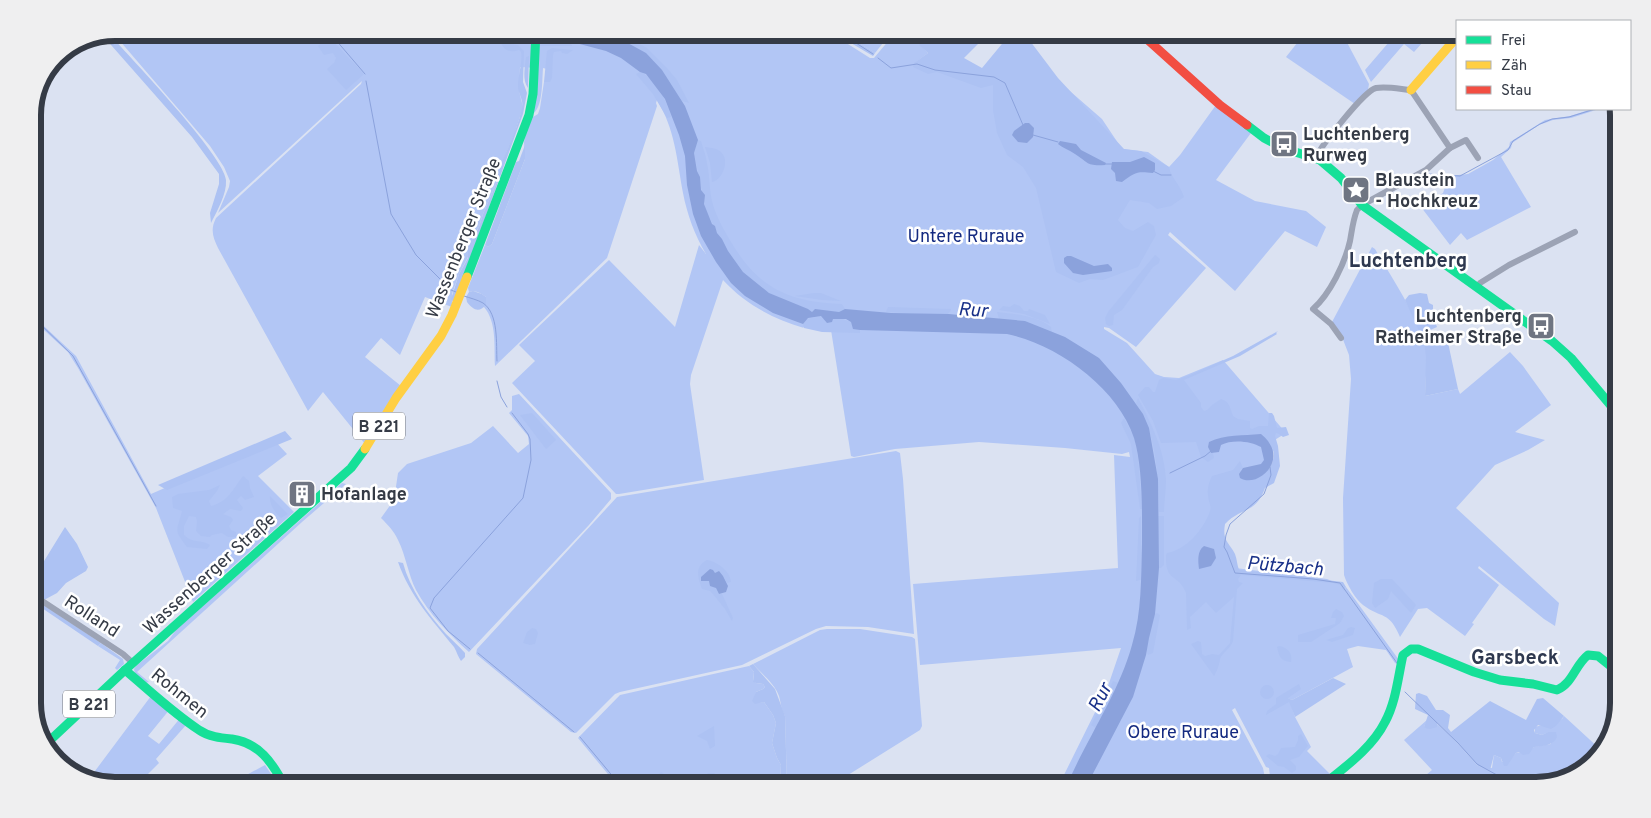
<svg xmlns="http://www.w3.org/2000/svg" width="1651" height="818" font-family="Overpass,sans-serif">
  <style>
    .green { fill: #b2c6f5 }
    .forest { fill: #adc2f3 }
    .water { fill: #8ba2dc }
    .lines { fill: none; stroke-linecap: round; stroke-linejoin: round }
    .stream { stroke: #8ba2dc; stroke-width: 1 }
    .street { stroke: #9ca3b5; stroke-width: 6 }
    .fast { stroke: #16e098; stroke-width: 9 }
    .slow { stroke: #ffcf43; stroke-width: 9 }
    .jam { stroke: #f24e42; stroke-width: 9 }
    .labels { text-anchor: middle; stroke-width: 5; stroke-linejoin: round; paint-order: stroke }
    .shield { fill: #fff; stroke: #72767e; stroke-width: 1 }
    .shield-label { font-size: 16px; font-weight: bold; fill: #353b46 }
    .poi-label { font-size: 18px; font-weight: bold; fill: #353b46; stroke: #fff; text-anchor: start }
    .park-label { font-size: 18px; fill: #142a81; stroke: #fff }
    .street-label { font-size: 18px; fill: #353b46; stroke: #fff }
    .water-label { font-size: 19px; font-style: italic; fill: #183088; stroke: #fff }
    .quarter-label { font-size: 20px; font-weight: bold; fill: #2e384f; stroke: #fff }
    .rim { fill: none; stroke: #353b46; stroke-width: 6 }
  </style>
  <rect width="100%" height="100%" fill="#dbe2f2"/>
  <g class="green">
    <path d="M115,32H829L870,58H874L895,33H950L943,40L929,38L920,45L928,53L916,62L1056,79L1102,119L1122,149L1148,152L1169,167L1180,155L1216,105L1251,133L1216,180L1255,201L1306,211L1326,227L1317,247L1285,231L1235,291L1170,232L1168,235L1206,268L1136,347L1109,328L1104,327V329L1127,343L1155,374L1164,377L1179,378L1223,360L1286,433L1273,441V461L1224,520L1219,539L1235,568L1327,579L1341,585L1345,589L1346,587L1399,660V665L1395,663L1386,650L1358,646L1347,649L1353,667L1292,700L1287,698H1276L1290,702L1295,717L1311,747L1307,751L1332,776L1320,785H1267L1271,784L1269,768L1266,767L1235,708L1232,710L1263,768L1265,778L1263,785H1059L1108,686L1121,648L920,665L913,584L1118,568L1114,455L1130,457L1129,452L1122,454L1065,448L979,442L895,449L854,457L851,456L831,330L803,327L804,328C773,319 745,304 723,280L691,375L690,384L704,480L619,494H616L512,383L535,361L519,345L609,260L675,327L699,245L706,254C695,236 687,214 683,193C677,160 675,129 657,100L656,103L657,106L607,258L495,366C494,347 497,322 484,307L486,297C481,293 475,290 469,292L468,288L485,245L488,247L492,244L525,159L524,142L526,133L533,117L538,114L540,108L544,82H550L547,69L543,68C542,80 543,105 534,113L537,68L520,67L519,91L523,107L515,132L496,177L497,182L483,214L479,227L474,234L468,257L459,274L452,294V307L425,297L400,355L381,338L365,357L401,386L365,444L323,392L308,411L218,248C213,237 210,230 216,218L361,84L362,81L218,213L229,187L230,181L224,167L210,146L187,119L113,33Z"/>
    <path d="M843,33H891L875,53Z"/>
    <path d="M1305,33H1342L1369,84L1368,90L1355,104L1286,57Z"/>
    <path d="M1390,33H1431L1414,52L1404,44L1371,82L1365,70L1389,42L1385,37Z"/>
    <path d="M1592,109H1599L1571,118L1553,120L1539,125L1512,143L1511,148L1501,157L1531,207L1467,240L1461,233L1450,245L1421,207L1443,193L1449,176L1468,174L1493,160L1509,147L1510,142L1545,120L1570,116Z"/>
    <path d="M1372,247L1375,249C1392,278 1413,309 1424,341C1429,358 1425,379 1425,396L1458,389L1460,394L1510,352L1523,366L1551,405L1515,432L1545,440L1528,450L1495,465L1456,508L1559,603L1555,626L1544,619L1479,566L1478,568L1499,585L1472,623L1474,624L1465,636L1427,608L1418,609L1400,637C1389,610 1381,619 1363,605C1355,599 1347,584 1344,575L1343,498L1351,379L1349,355L1342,337L1332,322Z"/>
    <path d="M33,316L76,356L151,494L274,440L287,454L258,476L294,512L193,602L156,508L78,368L68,352L33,320Z"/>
    <path d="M519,394L611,493V499L589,525L469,652C449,634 429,614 416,590C408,574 406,556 398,540C394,531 388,525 381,518L394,500L398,473L407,464L471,443L493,426L518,453L529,444L528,436L509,413L512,410V396Z"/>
    <path d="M896,451L900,453L903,479L914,634L868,627L826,626L816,629L742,665L620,692L615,694L576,733L571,732L476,654L477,649L617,497Z"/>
    <path d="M342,483L346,484L302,522L137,672L149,682L145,683L135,674L134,669L137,665L168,641L176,630Z"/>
    <path d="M827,629H860L912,637L915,639L922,726L920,730L832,785H787L785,716C781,709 781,703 779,696C775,684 761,673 753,664L820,630Z"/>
    <path d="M101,643L123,659L124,664L117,670L115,668L120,660L98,646Z"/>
    <path d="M749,666L754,672L753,680L756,683L763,684L765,687L763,689L756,692L755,703L764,702L773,715L776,723L772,743L777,758L781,765L780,785H617L578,738L620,695Z"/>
    <path d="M151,696L170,709L148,736L159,744L181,717L186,725L156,759L159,763L137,785H115L101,782L95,771Z"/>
    <path d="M1564,716L1601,750L1582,772L1536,785H1414L1432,770L1404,740L1427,720L1424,727L1436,723L1449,734L1478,766L1492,768L1494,755L1501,758L1502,762L1510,760L1516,753L1531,750L1534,747L1551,744L1549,732L1542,735L1535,733V727L1562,719Z"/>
    <path d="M265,765L273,777L255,785H228Z"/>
  </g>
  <g class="forest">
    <path d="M602,33H618L647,48L666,67L677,80L689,103L682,101L662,70L615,36L608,39L603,37Z"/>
    <path d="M834,33H843L875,53L873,56Z"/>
    <path d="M950,33H989L964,58L982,68L1011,33H1024L1058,78L1124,149L1141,151L1169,167C1171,178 1180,184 1184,197L1171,206L1157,209L1149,203L1130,200L1118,220L1125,228L1133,231L1148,222L1154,226L1156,235L1138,267L1103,280L1090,279L1079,283L1056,272L1036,188L1023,167L1007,155L997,133L993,110V85L981,88L937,72L928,74L913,67L914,63L928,53L919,45L929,37L943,40Z"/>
    <path d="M110,35C130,57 225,157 226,180C227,194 217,211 211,223L210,213L219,184V174L192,137L104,37Z"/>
    <path d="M329,37L364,74L346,90L327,69L334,63L336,58L333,53L324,55L318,46Z"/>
    <path d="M540,41L571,43L572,46H540Z"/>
    <path d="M501,43L518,45L524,51L523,82L527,93L523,114L454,303L451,299L459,274L468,258V247L479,227L483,214L497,182L496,177C504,154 517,132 522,108C524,100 518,94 518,86C518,75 523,61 521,52L519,50C511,53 504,51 501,43Z"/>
    <path d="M552,48L573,50L567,54L562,53L561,51L554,52L553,55L552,78L550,82H544L547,51Z"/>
    <path d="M529,56L528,88C522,80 525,67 526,57Z"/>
    <path d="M640,72C652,75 670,105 671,117L667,118L653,94L636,74Z"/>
    <path d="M698,140L701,141C703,148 706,156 707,163C710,177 709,191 713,205C717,218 724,230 731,242C759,289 789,302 842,304L845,309L839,312H812L769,293L743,272L725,247L706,211L694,153Z"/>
    <path d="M525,145V159L492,244L488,247L485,245L516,162L519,161Z"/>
    <path d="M705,147C711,148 717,148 721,152C730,160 723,180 712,182L710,163Z"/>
    <path d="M1155,255L1160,259L1159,263L1153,267L1122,310L1114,315L1113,325L1109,326L1106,324L1105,318L1108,312Z"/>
    <path d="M473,291L482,294L486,297V305C479,313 473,310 467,302L466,297L469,292Z"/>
    <path d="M814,293H821L841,301L822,300L795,296Z"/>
    <path d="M1420,293L1427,294L1429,303L1433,305V316L1437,327L1428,331L1433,339L1447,338L1458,389L1425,396L1426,357L1424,342L1405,300L1409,295Z"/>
    <path d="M1014,304L1020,306L1024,311H1028L1029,309L1045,315L1050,324L1024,314L999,310L1003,306L1010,307Z"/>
    <path d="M888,307L951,309V310L947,315L886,312Z"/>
    <path d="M997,312C1015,314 1037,316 1051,327L1052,333L1025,321L999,319Z"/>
    <path d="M821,316L823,319L840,318L851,322L853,328L860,330V333L822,332L804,328L803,324L806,319Z"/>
    <path d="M1278,331L1276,333L1277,334L1240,356L1184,380L1201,403V407L1204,411L1207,410L1212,405L1221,399C1230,402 1230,408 1233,416L1238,419L1250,421V428L1252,429L1259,426H1268L1269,413H1272L1274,416L1277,428L1286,427L1289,435L1283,437L1279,434L1276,433L1275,436L1278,446L1280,466L1274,483L1265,488C1256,514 1241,507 1225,524C1222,541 1229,542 1235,554C1237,559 1237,565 1239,570L1343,582L1346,587L1344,591L1340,585L1333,583L1241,575L1238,579L1239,582L1243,583L1237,589L1233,641C1231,648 1222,653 1220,659C1219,665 1218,669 1214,676L1191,644L1198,641L1201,642L1202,654L1205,656L1212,654L1219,655L1230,643L1234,597L1216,613L1206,602L1190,617L1191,628L1187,630L1186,593C1178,572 1165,584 1166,555L1167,553C1186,550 1204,529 1210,511C1212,506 1208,501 1208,495C1207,489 1209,482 1212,476L1233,470L1240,461L1243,468L1240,470L1249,480C1283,473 1282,432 1245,435C1240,436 1233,435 1229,437C1222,440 1216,446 1209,450L1213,453L1214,458L1208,462L1201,457L1196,442L1161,443L1153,421L1138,395L1145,387H1149L1153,392H1155L1159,380L1163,378L1176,380L1190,375L1233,356Z"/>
    <path d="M1138,398C1152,425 1165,451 1166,481C1166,491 1164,502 1164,512H1159C1158,475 1157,435 1136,403Z"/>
    <path d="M532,413L556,440L546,449L520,415Z"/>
    <path d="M1124,418L1134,437L1138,456L1142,509H1140L1131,444L1121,423Z"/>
    <path d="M285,431L292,439L167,490L158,485Z"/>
    <path d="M243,476L249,481L250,488L254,497L245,500L241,496L237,500L243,508L241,511L230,509L223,514L231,517L233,520L229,526L231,530L236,532V537H228L222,533L212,535L210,537L201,536L196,531L197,522L196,517L189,516L184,526V535C193,544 201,539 210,545L207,549L187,547C173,529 177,532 182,511L173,508L172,497L178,494L209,490L220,485L217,491L209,501L211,506C228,502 233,489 243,476Z"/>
    <path d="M270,496L288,514L281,518C275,513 269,504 270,496Z"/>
    <path d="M1141,516V580L1136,581L1139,518Z"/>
    <path d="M1158,516H1164V565L1161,568H1159Z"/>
    <path d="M65,527L77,544L88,567L86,571L66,583L57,593L44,600L33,592V579Z"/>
    <path d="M707,560C718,562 730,571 731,582L727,583L723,576L715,573L713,570L703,575L706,581H709L716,588L719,594H722L733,618L732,621L725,609L713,594L710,591L702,589C698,577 694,567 707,560Z"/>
    <path d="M398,562L403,563C410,589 427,613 446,634C452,640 459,646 465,653V657L461,661C458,657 457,652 454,647C432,620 410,596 398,562Z"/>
    <path d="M1381,579H1392L1416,605L1411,613L1391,591L1388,599L1375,608L1372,603L1374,583Z"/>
    <path d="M33,598L101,643L98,646L33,602Z"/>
    <path d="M1336,609L1342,612L1344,616L1340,623L1311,642H1298V635L1335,624L1336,618H1331L1333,612Z"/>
    <path d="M1157,613L1160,615L1153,653L1148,655C1144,645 1152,625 1155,614Z"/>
    <path d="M1351,627L1355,628L1353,635L1332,642L1326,640L1343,635L1348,628Z"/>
    <path d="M532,628L536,629L538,633L535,644L530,645L523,643L527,632Z"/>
    <path d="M1279,646C1287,647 1293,653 1291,662C1281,661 1279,657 1277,647Z"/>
    <path d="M753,664L775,689L785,716L787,785H780L781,765L777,758L772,743L776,723L773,715L764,702L755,704L752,701L756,692L763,689L765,687L763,684L756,683L753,682L754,672L749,666Z"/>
    <path d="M1333,678L1346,684L1295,717L1289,702L1266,715L1267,711L1276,704V698L1299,684L1301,689L1288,698L1292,700Z"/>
    <path d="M1113,681L1119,683L1096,728L1091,725Z"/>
    <circle cx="1267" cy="692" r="7"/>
    <path d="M1419,693L1427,696L1436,710H1443L1450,715L1448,728L1451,732L1490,701L1526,720L1537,699L1543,698L1564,716L1556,726L1551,729L1538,725L1534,730L1535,733L1542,735L1548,732H1556L1557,737C1553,746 1543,746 1534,747L1529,754L1523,755L1519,752L1516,753L1507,766H1504L1501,758L1494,755L1490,770L1478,766L1449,734L1437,723V727C1432,729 1428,730 1424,727L1428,715L1415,709L1416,694Z"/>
    <path d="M714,726L715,746L710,749L707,741L697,736Z"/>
    <path d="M1301,734L1308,746L1299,757L1290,760L1296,766V770L1292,773L1284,767L1278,766L1266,756L1269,754L1275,756L1278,754L1281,748L1295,747L1298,740V736Z"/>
    <path d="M661,772L667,776L666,785H656L659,774Z"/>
    <path d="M708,773H714L727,785H741H706L705,776Z"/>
  </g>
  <g class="water">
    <path d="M473,33H602L604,37L608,39L615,36L646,53L662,70L685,106L698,140L694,153L697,171L700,177L701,190L705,195L704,204L712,224L715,226L717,233L722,239L728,251L743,272L769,293L808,309L812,312L815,309L839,312L845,309L891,313L949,314L969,316L974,318L982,317L1025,321L1065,337L1099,358L1121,383L1143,414L1149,428L1158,479L1159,568L1155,614L1149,638L1146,655L1133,697L1087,785H1067C1087,738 1118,695 1132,645C1142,612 1141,577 1142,543C1142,512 1143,468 1134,438C1118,388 1057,344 1007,334L860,330L853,329L851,322L846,319H833L832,322L827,323L821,316L808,318L803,324L773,313L745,296L731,283L716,262L701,236L693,214L687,185L685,156L679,135L665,99L646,74L640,72L621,58L606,51L576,43L524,40Z"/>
    <path d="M1025,123H1029L1034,128L1033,137L1027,143L1018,142L1012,135L1014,131Z"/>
    <path d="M1060,141L1076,144L1081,150L1106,163L1105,165C1086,166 1089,163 1075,154C1069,150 1063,148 1058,144Z"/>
    <path d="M1144,157L1155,163V170L1153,173C1137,171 1135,172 1122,182L1116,181L1115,173L1111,169L1112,162H1130Z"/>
    <path d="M1067,256H1071L1094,266L1108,264L1112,268V271L1083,275L1073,273L1064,263V258Z"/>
    <path d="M1261,434C1292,459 1257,489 1240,478L1239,474L1243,468L1261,464L1264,460L1261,447C1251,441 1232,439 1221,445L1219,452L1211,453L1208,447L1209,442C1225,434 1243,436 1261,434Z"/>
    <path d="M1204,546L1214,549L1216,558L1211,566L1199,569C1198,561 1197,551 1204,546Z"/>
    <path d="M710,569L713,570L715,573L719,571L723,576L728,586L726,592L719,594L716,588L710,586L709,581H701V577Z"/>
  </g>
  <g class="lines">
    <g class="stream">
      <path d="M329,32L365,74"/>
      <path d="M839,32L873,54"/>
      <path d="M878,58L891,68L917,64L935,70L994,77L1005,83L1023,125"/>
      <path d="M366,81L391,214L416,255L451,290L456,292"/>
      <path d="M1033,135L1058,142"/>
      <path d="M1104,164H1113"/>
      <path d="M1153,171L1161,175H1171"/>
      <path d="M1428,174L1460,176L1508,150L1513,141L1540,124L1552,119L1569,117L1595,109"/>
      <path d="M464,296C470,298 478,300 483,303C499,314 496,344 497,361"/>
      <path d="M33,317L73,356L156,506"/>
      <path d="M497,381L501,397L507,407"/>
      <path d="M1270,467L1271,475L1264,494L1230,524L1226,535L1224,547L1227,552L1235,573L1313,579L1340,583L1397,663"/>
      <path d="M1170,473L1205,456L1211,451"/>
      <path d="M470,649L448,631L430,608L434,598L523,498L531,460L530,439L528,434L512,413"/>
      <path d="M478,653L574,732"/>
      <path d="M1405,692L1458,743L1477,764L1515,785"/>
      <path d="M580,737L620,785"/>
    </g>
    <g class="street">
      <path d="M1450,148L1466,140L1478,158"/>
      <path d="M1316,157C1322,145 1364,91 1376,88C1386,86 1400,89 1411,90L1450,148L1426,170L1362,205L1357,210C1353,220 1352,230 1350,241C1345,263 1330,294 1313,309L1331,324L1341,338"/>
      <path d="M1478,287L1480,283L1509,265L1575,232"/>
      <path d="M33,595L123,654L133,663"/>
    </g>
    <g class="fast">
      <path d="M1247,125L1264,138L1283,148L1320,160L1341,178L1362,205L1552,341L1571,358L1618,414"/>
      <path d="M467,277L529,115L533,94L536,32"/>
      <path d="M125,670C149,690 173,713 199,730C209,737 221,738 232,739C259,743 272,762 284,785"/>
      <path d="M45,745L125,670L351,468L365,449"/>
      <path d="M1323,785C1345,767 1372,748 1385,722C1396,702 1398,677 1403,655L1411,649H1418L1474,672L1500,680L1533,684L1557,690C1573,683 1575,665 1588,655L1598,656L1618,672"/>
    </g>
    <g class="slow">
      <path d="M1411,90L1457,37"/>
      <path d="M365,449L396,398L441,336L452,315L467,277"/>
    </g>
    <path class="jam" d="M1139,32L1220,105L1247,125"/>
  </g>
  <defs>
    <symbol id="bus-square" viewBox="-11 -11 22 22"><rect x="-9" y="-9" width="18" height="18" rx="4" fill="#6f7582" stroke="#fff"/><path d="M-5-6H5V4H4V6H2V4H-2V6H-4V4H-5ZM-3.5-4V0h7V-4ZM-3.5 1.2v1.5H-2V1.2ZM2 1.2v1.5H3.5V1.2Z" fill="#fff"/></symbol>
    <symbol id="sight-square" viewBox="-11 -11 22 22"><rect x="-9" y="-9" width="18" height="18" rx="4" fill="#6f7582" stroke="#fff"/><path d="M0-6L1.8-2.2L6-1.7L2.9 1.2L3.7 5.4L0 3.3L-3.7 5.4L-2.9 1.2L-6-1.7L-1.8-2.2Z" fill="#fff"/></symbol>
    <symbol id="building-square" viewBox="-11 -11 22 22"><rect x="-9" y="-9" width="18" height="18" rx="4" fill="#6f7582" stroke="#fff"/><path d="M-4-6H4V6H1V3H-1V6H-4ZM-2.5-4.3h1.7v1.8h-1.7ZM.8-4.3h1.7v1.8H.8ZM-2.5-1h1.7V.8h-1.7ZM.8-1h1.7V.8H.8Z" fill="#fff"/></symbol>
  </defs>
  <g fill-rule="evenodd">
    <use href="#bus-square" x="1268" y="128" width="32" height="32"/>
    <use href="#sight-square" x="1340" y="174" width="32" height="32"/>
    <use href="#bus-square" x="1525" y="310" width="32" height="32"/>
    <use href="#building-square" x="286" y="478" width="32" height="32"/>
  </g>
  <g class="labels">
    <g class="shield">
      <rect x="353" y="412.5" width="52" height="27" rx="4"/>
      <rect x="63" y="690.5" width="52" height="27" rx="4"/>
    </g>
    <g class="shield-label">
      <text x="379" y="432">B 221</text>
      <text x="89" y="710">B 221</text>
    </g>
    <g class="poi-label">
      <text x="1303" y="140">Luchtenberg<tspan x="1303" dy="21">Rurweg</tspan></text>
      <text x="1375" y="186">Blaustein<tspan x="1375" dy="21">- Hochkreuz</tspan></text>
      <text x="1522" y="322" text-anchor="end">Luchtenberg<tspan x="1522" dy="21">Ratheimer Straße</tspan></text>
      <text x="321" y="500">Hofanlage</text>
    </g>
    <g class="park-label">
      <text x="966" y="242">Untere Ruraue</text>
      <text x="1183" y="738">Obere Ruraue</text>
    </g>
    <g class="street-label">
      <text transform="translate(463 238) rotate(-68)" y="6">Wassenberger Straße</text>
      <text transform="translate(209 573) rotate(-42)" y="6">Wassenberger Straße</text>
      <text transform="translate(92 616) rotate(33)" y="6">Rolland</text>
      <text transform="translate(180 693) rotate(39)" y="6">Rohmen</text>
    </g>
    <g class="water-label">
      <text transform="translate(973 309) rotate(4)" y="7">Rur</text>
      <text transform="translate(1285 565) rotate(5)" y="7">Pützbach</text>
      <text transform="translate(1099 697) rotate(-63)" y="7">Rur</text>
    </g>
    <g class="quarter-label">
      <text x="1408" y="267">Luchtenberg</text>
      <text x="1515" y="664">Garsbeck</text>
    </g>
  </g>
  <path d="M0 0H1651V818H0ZM115 41H1536A74 74 0 0 1 1610 115V703A74 74 0 0 1 1536 777H115A74 74 0 0 1 41 703V115A74 74 0 0 1 115 41Z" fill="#efeff0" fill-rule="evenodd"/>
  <path class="rim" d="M115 41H1536A74 74 0 0 1 1610 115V703A74 74 0 0 1 1536 777H115A74 74 0 0 1 41 703V115A74 74 0 0 1 115 41Z"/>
  <rect x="1456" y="20" width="175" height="90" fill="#ffffff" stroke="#aeb1b5"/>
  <rect x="1466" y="36" width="25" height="8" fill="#16e098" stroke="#aeb1b5"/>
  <text x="1501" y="45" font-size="15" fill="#353b46">Frei</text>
  <rect x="1466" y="61" width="25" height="8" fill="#ffcf43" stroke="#aeb1b5"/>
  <text x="1501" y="70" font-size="15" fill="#353b46">Zäh</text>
  <rect x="1466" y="86" width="25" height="8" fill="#f24e42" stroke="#aeb1b5"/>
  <text x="1501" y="95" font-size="15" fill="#353b46">Stau</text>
</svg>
